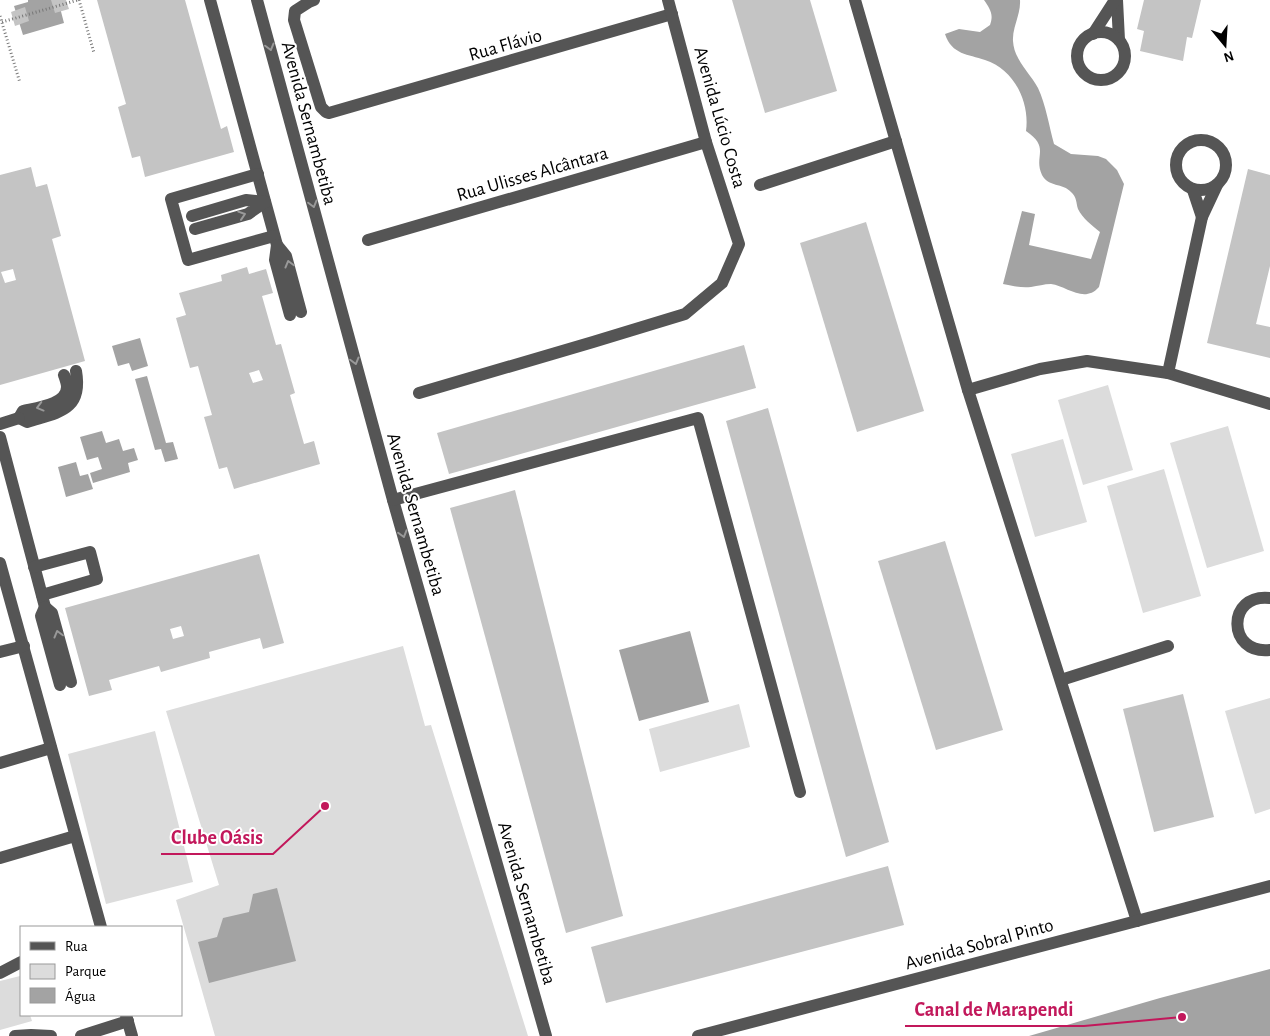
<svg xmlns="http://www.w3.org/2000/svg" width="1270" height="1036" font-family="'Alegreya Sans',sans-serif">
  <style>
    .green { fill: #dcdcdc }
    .water { fill: #a3a3a3 }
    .building { fill: #c4c4c4; fill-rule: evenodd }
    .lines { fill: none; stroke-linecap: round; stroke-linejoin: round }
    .path { stroke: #777; stroke-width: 3; stroke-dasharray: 1 2.5; stroke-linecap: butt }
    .minor { stroke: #555; stroke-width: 12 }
    .oneway { stroke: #999 }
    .labels { text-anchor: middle; stroke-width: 4; stroke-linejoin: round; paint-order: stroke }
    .street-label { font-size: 19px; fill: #000; stroke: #fff }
    .leader { fill: none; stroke: #c2185b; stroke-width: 2 }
    .callout-dot { fill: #c2185b; stroke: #fff; stroke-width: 2 }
    .callout-label { font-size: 20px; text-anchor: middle; font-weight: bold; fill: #c2185b; stroke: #fff; stroke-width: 4; stroke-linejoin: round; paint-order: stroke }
  </style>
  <rect width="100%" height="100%" fill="#fff"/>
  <g class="green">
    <path d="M1108,385L1133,470L1083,485L1058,400Z"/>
    <path d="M1228,426L1264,551L1207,568L1170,443Z"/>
    <path d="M1063,439L1087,522L1035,537L1011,454Z"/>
    <path d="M1164,469L1201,596L1143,613L1107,486Z"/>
    <path d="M403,646L425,726L431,725L528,1036H215L176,900L219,885L166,711Z"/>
    <path d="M1270,698V809L1255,814L1225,711Z"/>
    <path d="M739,704L750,747L660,772L649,729Z"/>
    <path d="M155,731L193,882L106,904L68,754Z"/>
    <path d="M20,976L21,1015H30L32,1021L0,1030V981Z"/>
  </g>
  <g class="water">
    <path d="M28,0H58L64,23L23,35L14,6L28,2Z"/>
    <path d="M984,0H1020C1021,14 1012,28 1013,41C1014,60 1030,73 1038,88C1046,105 1049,126 1054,144L1071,154L1098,156L1106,159L1117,170L1124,184L1099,287C1084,304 1067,286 1051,284C1044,284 1038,286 1031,287C1021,288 1013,286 1003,284L1022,211L1035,214L1029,245L1091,259L1100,232C1093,226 1082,218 1078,209C1076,203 1077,197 1071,192C1063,183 1048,187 1042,175C1033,156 1051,148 1026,131C1030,102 1014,69 985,60C968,54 952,55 945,34L959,29L980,32L990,25C994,14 990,9 984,0Z"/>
    <path d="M140,338L148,366L132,371L129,363L118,366L112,346Z"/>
    <path d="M147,376L166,443L173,442L178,459L165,462L161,449L155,450L135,379Z"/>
    <path d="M102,431L106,443L119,439L123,451L134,448L138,460L128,463L130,472L93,483L90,473L102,469L98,457L87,460L80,437Z"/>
    <path d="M76,462L80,476L88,474L93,489L66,497L58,467Z"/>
    <path d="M690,631L709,702L639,721L619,650Z"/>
    <path d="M277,888L296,961L209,983L198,942L217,937L223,918L249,912L253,894Z"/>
    <path d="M1270,969V1036H1029L1160,998Z"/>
  </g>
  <g class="building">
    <path d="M51,0H66L69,9L55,13Z"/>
    <path d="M97,0H185L221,129L227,126L234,152L145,177L140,156L132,158L118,107L126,104Z"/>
    <path d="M732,0H810L837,91L765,113Z"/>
    <path d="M1144,0H1201L1192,38L1187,37L1183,61L1140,51L1144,31L1137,29Z"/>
    <path d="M25,7L29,21L15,26L11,12Z"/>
    <path d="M31,167L36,187L47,184L61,236L52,239L85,361L0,385V175ZM13,269L16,280L5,283L1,272Z"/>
    <path d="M1248,169L1270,175V266L1256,324L1270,327V358L1207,343Z"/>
    <path d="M866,222L924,411L857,432L800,243Z"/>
    <path d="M247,267L249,274L266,269L273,293L262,296L276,345L281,344L295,393L290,395L304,444L314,441L320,464L234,489L227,467L219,469L204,417L212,415L198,366L190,368L176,318L186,315L179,293L222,281L221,275ZM259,370L263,380L253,383L249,373Z"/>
    <path d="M744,345L756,388L449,474L437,433Z"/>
    <path d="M768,408L889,842L846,857L726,421Z"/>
    <path d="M515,490L623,916L566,933L450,508Z"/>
    <path d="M945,541L1003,730L936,750L878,561Z"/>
    <path d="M259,554L284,643L263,649L260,638L209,652L210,658L161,672L159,666L109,680L112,690L89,696L65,608ZM181,626L184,636L173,639L170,629Z"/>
    <path d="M1183,694L1214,817L1154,832L1123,709Z"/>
    <path d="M888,866L904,925L606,1003L591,947Z"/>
  </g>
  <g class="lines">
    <g class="path">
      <path d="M79,0L94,53"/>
      <path d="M0,16L20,83"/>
      <path d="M2,22L78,0"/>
    </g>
    <g class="minor">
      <path d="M210,0L277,245"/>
      <path d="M257,0L393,500L546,1036"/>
      <path d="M314,0L309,2L295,11L294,20L321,107L326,112L329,113L672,14"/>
      <path d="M855,0L968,390L1040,369L1087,361L1168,373L1270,404"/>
      <path d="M1117,0L1119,40"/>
      <circle cx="1101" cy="56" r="24"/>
      <path d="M1093,34L1115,0"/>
      <circle cx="1201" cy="165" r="25"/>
      <path d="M258,174L171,199L188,260L274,236"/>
      <path d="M760,185L896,141"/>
      <path d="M1193,190L1202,217L1217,185"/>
      <path d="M192,216L246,200L265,202L248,214L195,229"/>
      <path d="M368,240L706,142"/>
      <path d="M290,315L275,260L277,245L286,256L301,312"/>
      <path d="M1168,373L1202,217"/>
      <path d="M64,375C65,378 67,383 67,387C67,405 36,408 23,411L19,418L27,422C58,412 83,411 76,371"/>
      <path d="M968,390L1137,921"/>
      <path d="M419,393L593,342L685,314L722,283L739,244L706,142L668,0"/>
      <path d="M0,424L19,418"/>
      <path d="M0,437L45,607"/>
      <path d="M393,500L698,418L800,792"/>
      <path d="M0,563L101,927"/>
      <path d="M34,567L90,552L97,579L42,595"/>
      <path d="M1270,598C1226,593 1227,655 1270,650"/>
      <path d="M0,652L24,646"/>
      <path d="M1061,680L1168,646"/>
      <path d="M60,685L41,616L45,607L52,613L71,682"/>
      <path d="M0,763L51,748"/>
      <path d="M0,858L75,836"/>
      <path d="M0,973L21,962"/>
      <path d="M126,1015L132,1036"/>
      <path d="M15,1036L31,1035L51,1036"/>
      <path d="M81,1036L128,1021"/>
      <path d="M698,1036L1270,886"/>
    </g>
  </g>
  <defs><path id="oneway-chevron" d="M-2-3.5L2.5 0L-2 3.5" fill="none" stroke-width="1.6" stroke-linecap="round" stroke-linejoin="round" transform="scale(1.25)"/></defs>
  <g class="oneway">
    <use href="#oneway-chevron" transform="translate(270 47) rotate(75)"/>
    <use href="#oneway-chevron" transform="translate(313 204) rotate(75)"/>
    <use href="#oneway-chevron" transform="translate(242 215) rotate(-18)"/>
    <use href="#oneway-chevron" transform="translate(289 264) rotate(-105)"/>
    <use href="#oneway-chevron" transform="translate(355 361) rotate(75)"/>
    <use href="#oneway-chevron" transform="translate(40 407) rotate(165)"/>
    <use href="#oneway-chevron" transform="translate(403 534) rotate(74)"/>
    <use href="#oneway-chevron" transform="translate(58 634) rotate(-105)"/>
  </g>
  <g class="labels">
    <g class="street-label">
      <text transform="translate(505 44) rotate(-16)" y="7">Rua Flávio</text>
      <text transform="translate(721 117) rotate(74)" y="7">Avenida Lúcio Costa</text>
      <text transform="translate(310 123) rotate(75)" y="7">Avenida Sernambetiba</text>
      <text transform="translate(532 173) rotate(-16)" y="7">Rua Ulisses Alcântara</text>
      <text transform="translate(417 514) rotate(74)" y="7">Avenida Sernambetiba</text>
      <text transform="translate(528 903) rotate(74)" y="7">Avenida Sernambetiba</text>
      <text transform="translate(979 943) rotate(-15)" y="7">Avenida Sobral Pinto</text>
    </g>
  </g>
  <path class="leader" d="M325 806L273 854H161M1182 1017L1084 1026H905"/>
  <g class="callout-dot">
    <circle cx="325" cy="806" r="5"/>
    <circle cx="1182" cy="1017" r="5"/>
  </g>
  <g class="callout-label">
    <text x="217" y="844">Clube Oásis</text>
    <text x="994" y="1016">Canal de Marapendi</text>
  </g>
  <rect x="20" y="926" width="162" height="90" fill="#ffffff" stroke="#999999"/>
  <rect x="30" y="942" width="25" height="8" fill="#555555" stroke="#999999"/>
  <text x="65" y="951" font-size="15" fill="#000000">Rua</text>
  <rect x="30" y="964" width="25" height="15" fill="#dcdcdc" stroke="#999999"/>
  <text x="65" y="976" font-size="15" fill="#000000">Parque</text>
  <rect x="30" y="988" width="25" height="15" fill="#a3a3a3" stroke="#999999"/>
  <text x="65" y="1001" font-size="15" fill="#000000">Água</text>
  <g transform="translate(1225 45) rotate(162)" stroke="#ffffff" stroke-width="4" paint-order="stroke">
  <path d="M0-4L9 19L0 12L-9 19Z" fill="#000000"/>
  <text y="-8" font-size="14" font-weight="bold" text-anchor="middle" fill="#000000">N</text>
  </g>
</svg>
